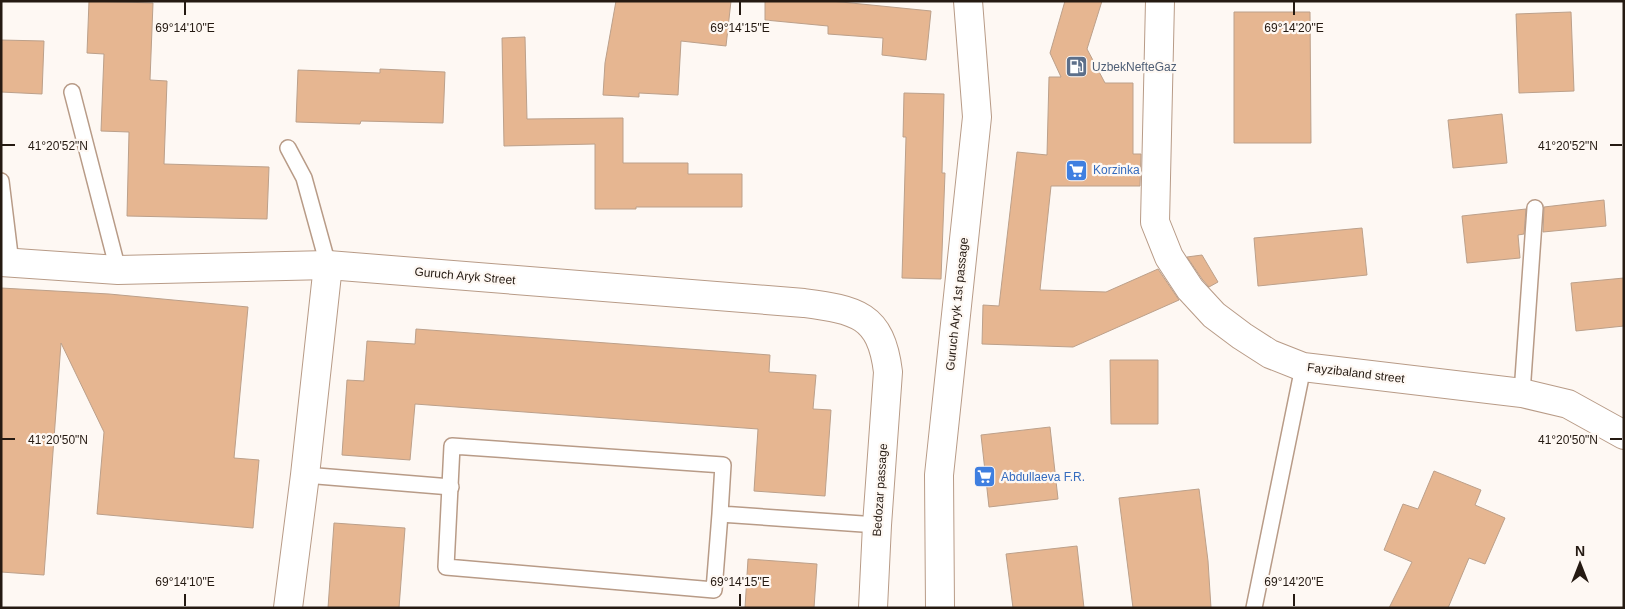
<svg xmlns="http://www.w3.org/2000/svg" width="1625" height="609" font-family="Helvetica,sans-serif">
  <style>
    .building { fill: #e6b691; stroke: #bca08a }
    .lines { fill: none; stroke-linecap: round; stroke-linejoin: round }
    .lane-casing { stroke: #b89b87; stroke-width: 18 }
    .street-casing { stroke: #b89b87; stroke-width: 30 }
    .lane { stroke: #fff; stroke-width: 15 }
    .street { stroke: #fff; stroke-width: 28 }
    .ticks { fill: none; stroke: #251a12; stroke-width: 2 }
    .labels { text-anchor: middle; stroke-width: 4.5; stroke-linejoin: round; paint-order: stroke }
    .service-label { font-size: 12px; fill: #4e5e75; stroke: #fef8f3; text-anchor: start }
    .shop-label { font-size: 12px; fill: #366cbe; stroke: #fef8f3; text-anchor: start }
    .street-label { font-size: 12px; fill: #251a12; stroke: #fef8f3 }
    .ticks-label { font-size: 12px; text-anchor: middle; fill: #251a12; stroke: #fef8f3; stroke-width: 4.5; stroke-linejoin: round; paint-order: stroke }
  </style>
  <rect width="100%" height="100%" fill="#fef8f3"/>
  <g class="building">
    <path d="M89,1L153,3L150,80L167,81L164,164L269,167L267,219L127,216L129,132L101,131L104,54L87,53Z"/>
    <path d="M616,1H731L726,46L681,41L678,95L639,93V97L603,95L605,63Z"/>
    <path d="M765,1H831L931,11L926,60L882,55L883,38L828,34V26L765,20Z"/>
    <path d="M1065,1H1102L1087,49L1105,83H1133V154H1141L1140,186H1051L1040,290L1106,292L1158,269L1179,300L1073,347L982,344L983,305L999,306L1017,152L1047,155L1049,77H1061L1050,53Z"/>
    <path d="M1234,12H1310L1311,143H1234Z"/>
    <path d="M1571,12L1574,91L1519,93L1516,14Z"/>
    <path d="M525,37L527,119L623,118V163H688V174H742V207H636V209H595V144L504,146L502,38Z"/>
    <path d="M1,40L44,41L42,94L1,92Z"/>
    <path d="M380,69L445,72L443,123L361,121L360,124L296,122L298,70L380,73Z"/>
    <path d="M904,93L944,94L942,173H945L941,279L902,278L906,137H903Z"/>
    <path d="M1502,114L1507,163L1453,168L1448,120Z"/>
    <path d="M1604,200L1606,226L1543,232L1544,207Z"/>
    <path d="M1526,209L1524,234L1518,235L1520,258L1467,263L1462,216Z"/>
    <path d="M1362,228L1367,275L1258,286L1254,238Z"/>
    <path d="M1202,255L1218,282L1209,287L1202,279L1187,257Z"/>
    <path d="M1624,278V326L1576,331L1571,283Z"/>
    <path d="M1,288L109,294L248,307L234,458L259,460L253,528L97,514L104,432L61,343L44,575L1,572Z"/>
    <path d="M416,329L770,355L769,372L816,375L813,409L831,410L825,496L754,491L758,429L415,404L410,460L342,455L347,380L364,381L367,341L415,344Z"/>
    <path d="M1110,360H1158V424H1111Z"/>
    <path d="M1050,427L1058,499L989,507L981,435Z"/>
    <path d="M1434,471L1481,490L1475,505L1505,518L1485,564L1469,558L1448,608H1389L1412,562L1384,550L1403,504L1418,509Z"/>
    <path d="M1199,489L1208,561L1211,608H1133L1119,498Z"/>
    <path d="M334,523L405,528L399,608H328Z"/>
    <path d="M1077,546L1084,608H1013L1006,554Z"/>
    <path d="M748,559L817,564L814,608H745Z"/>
  </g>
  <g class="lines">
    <defs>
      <g id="lane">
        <path d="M72,92L118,270"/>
        <path d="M288,148L304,178L328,265"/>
        <path d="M1,181L11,263"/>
        <path d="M1522,393L1535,208"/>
        <path d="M305,475L451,487"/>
        <path d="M720,514L714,590L446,567L452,446L723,465L720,514L877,525"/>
        <path d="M1254,608L1303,367"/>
      </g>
      <g id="street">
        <path d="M1160,1L1155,222L1169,257L1190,289L1214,315L1242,336L1270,354L1303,367L1522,393L1568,404L1624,435"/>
        <path d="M1,262L118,270L328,265L804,303C856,310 881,314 888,372L877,525L873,608"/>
        <path d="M288,608L305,475L328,265"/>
        <path d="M940,608L939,475L977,117L968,1"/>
      </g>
    </defs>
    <use href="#lane" class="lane-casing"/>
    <use href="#street" class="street-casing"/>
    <use href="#lane" class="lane"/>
    <use href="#street" class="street"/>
  </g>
  <path class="ticks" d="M185,2V15M740,2V15M1294,2V15M2,145H15M1610,145H1622M2,439H15M1610,439H1622M185,594V606M740,594V606M1294,594V606"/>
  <defs>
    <symbol id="fuel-square" viewBox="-11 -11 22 22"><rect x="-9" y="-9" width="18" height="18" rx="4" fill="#5c6f8a" stroke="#fef8f3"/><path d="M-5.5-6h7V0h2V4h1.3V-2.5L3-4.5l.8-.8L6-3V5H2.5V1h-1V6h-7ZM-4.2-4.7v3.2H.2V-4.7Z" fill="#fff"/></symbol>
    <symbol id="supermarket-square" viewBox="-11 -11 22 22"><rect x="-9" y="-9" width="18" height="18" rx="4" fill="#3f7fe0" stroke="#fef8f3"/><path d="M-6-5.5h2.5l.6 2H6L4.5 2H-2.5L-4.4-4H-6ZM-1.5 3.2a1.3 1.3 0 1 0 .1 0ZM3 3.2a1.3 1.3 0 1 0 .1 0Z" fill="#fff"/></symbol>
  </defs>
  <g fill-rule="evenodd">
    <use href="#fuel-square" x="1064" y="54" width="25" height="25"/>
    <use href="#supermarket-square" x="1064" y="158" width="25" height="25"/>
    <use href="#supermarket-square" x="972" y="464" width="25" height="25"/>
  </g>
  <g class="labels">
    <g class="service-label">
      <text x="1092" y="71">UzbekNefteGaz</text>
    </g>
    <g class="shop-label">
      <text x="1093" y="174">Korzinka</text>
      <text x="1001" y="481">Abdullaeva F.R.</text>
    </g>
    <g class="street-label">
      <text transform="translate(465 276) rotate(5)" y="4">Guruch Aryk Street</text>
      <text transform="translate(957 304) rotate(-84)" y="4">Guruch Aryk 1st passage</text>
      <text transform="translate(1356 373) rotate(7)" y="4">Fayzibaland street</text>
      <text transform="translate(880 490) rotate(-86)" y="4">Bedozar passage</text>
    </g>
  </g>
  <g class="ticks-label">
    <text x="185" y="32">69°14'10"E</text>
    <text x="740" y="32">69°14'15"E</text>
    <text x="1294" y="32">69°14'20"E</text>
    <text x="58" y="150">41°20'52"N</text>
    <text x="1568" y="150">41°20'52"N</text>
    <text x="58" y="444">41°20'50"N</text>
    <text x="1568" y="444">41°20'50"N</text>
    <text x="185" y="586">69°14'10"E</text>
    <text x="740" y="586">69°14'15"E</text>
    <text x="1294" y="586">69°14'20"E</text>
  </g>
  <rect width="1625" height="609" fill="none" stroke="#251a12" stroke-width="5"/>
  <g transform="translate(1580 564)" stroke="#fef8f3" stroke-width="4" paint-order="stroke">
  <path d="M0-4L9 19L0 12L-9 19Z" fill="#251a12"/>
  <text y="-8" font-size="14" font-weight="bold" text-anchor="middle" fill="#251a12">N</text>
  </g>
</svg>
